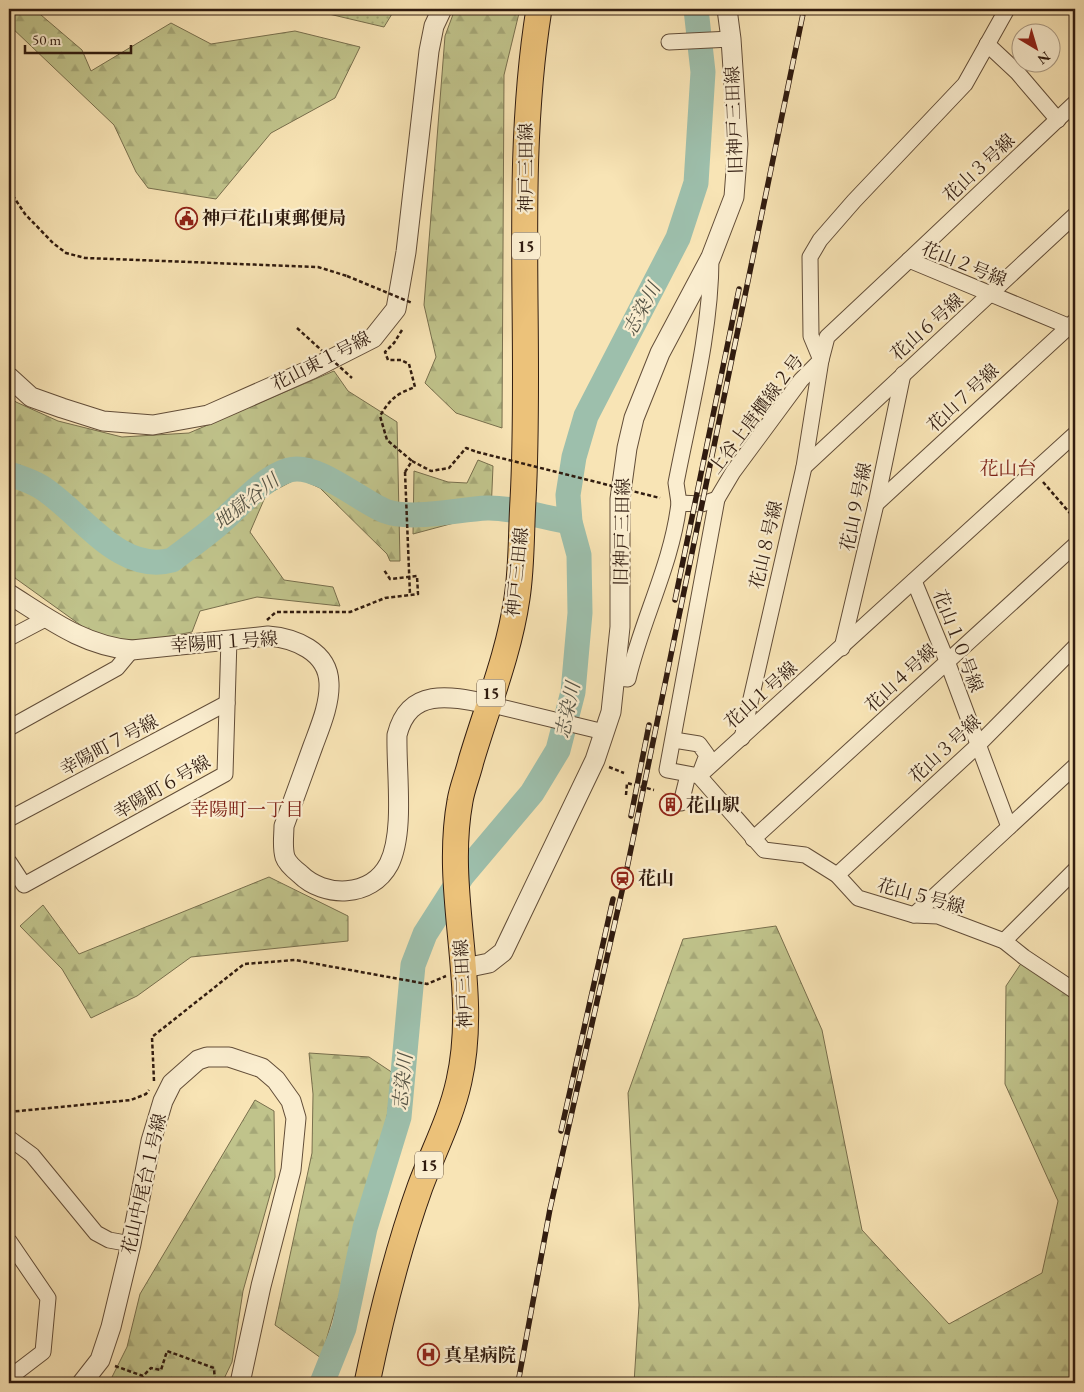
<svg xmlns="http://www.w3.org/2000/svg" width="1084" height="1392" font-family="'EB Garamond','Noto Serif JP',serif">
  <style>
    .forest { fill: url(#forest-firs); stroke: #786f4d }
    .park { fill: url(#park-dots); stroke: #786f4d }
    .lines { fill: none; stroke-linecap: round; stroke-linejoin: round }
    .stream { stroke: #717d6d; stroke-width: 4.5 }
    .river { stroke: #9dbfac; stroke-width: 25 }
    .minor-casing { stroke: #624d38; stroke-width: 17 }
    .tertiary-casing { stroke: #624d38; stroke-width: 21 }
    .primary-casing { stroke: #301b0f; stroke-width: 27 }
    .path { stroke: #301b0f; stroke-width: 2.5; stroke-dasharray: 4 2.5; stroke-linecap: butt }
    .minor { stroke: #faedcf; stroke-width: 15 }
    .tertiary { stroke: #faedcf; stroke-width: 19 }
    .primary { stroke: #ecc27a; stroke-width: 25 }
    .rail-casing { stroke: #301b0f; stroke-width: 5.5 }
    .rail { stroke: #faedcf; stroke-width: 4; stroke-dasharray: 11; stroke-linecap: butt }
    .path-bridge { stroke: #301b0f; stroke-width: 2.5; stroke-dasharray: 4 2.5; stroke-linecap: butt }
    .labels { text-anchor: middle; stroke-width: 4.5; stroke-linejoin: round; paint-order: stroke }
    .shield { fill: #faedcf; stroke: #6d5a49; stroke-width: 1 }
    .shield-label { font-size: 16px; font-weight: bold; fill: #301b0f }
    .street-label { font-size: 18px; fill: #301b0f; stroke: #faedcf }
    .poi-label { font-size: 18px; font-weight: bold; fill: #301b0f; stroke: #faedcf; text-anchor: start }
    .water-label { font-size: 19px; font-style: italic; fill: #565446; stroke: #faedcf }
    .neighbourhood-label { font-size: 19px; fill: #7a1f14; stroke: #faedcf }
  </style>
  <defs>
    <pattern id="forest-firs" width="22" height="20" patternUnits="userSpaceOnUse" patternTransform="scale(1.25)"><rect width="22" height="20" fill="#c0c38b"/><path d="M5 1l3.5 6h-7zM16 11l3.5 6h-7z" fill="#a5a777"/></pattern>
    <pattern id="park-dots" width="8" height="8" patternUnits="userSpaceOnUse" patternTransform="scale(1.25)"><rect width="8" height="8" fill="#c0c38b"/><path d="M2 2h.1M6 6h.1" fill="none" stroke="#a5a777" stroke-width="1.8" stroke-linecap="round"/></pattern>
  </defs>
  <rect width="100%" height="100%" fill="#f8e4b5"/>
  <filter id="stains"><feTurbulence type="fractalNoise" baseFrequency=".004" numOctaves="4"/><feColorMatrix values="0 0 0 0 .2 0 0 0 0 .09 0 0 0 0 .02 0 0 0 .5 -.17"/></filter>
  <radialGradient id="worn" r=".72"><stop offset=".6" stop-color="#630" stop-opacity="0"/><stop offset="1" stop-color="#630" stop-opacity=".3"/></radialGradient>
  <g class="forest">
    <path d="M10,9H34L82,50L91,71L171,23L211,44L295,31L360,47L335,98L271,133L216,199L148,188L136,172L114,125L9,25Z"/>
    <path d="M455,9H520L504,75L502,428L456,413L425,383L436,357L424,305L445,36Z"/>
    <path d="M334,371L348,391L397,422L400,561H390L387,554L320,488L298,478L266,495L250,532L284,580L333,587L340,606L257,597L200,611L192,632L150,640H115L86,629L15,578L9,564V396L16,402L58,421L122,437L189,433Z"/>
    <path d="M478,460L493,466L491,513L413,534L414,471L448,482L467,483Z"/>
    <path d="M269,877L348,916V941L191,957L137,996L91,1018L62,969L20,926L43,905L79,954Z"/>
    <path d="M776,926L822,1030L862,1230L949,1324L1042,1273L1058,1201L1005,1084L1006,986L1022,962L1075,999V1383H634L639,1305L628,1093L683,939Z"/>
    <path d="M309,1053L369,1057L396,1075L374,1176L321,1358L275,1325L312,1153L313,1094Z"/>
    <path d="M255,1100L274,1111L275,1177L243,1291L232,1362L222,1383H109L127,1347L140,1294Z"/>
  </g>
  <path class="park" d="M275,9H395L384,27L312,10L273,13Z"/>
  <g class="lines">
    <path class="stream" d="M1075,23V36"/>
    <g class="river">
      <path d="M9,474C19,477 31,481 41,487C80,511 119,575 172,560C188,548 205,536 220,523C242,504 261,479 289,470C316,462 360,501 385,511C411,521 459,509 487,508C510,507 546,518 570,522"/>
      <path d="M322,1383L344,1328L365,1228L399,1117L413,965L425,934L462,876L532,793L558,750L573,692L580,613L579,555L570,522L568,495L574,457L586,416L678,238L696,183L703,72L696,9"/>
    </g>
    <defs>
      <g id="minor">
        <path d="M669,42L731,39"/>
        <path d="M987,44L1017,72L1058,120"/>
        <path d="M909,260L1075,103"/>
        <path d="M804,467L1075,215"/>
        <path d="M717,499L667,770L699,776L1075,434"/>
        <path d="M679,503L676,483C690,410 711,333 711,258"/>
        <path d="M876,504L1075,321"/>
        <path d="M914,581L947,661L1009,827"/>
        <path d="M9,638L47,618"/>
        <path d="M842,648L876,504L903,374"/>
        <path d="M616,678L628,679C642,619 672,564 679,503L702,504L717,499L733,472L801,380L821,360L811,336L810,257L820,240L854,201L965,84L1007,9"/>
        <path d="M488,704L604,732"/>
        <path d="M9,728L117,668L132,650"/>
        <path d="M742,738L804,467L821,360L827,337L909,260L1075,329"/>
        <path d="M674,740L699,744L707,755L699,776L764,850L805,855L837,875L858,898L914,915L938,916L1004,941L1024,957L1075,991"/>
        <path d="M681,803L688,775"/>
        <path d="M9,819L227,703"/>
        <path d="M753,839L1075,545"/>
        <path d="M9,862L24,885L225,774L229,639"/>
        <path d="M837,875L977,746L1075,647"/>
        <path d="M914,915L1075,766"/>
        <path d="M1004,941L1075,870"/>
        <path d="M9,1138L32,1155L96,1233L109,1240L131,1244"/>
        <path d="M9,1241L48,1298L43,1352L9,1378"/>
      </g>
      <g id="tertiary">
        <path d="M9,377L31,397L62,408L103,421L153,425L208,415L312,369L373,338L396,309L406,252L429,51L434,26L442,9"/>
        <path d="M9,594C49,619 84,646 132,650L268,636C294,638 328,651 329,683C330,704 320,727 313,746C303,773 294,799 284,826C284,835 282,847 285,857C287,863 295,870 300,874C324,898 371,898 389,864C405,832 396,772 397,735C409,687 450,696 488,704"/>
        <path d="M465,968L489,963L503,952L595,760L611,712L620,627V499L627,448L634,418L660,353L711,257L734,197L738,144L731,39L727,9"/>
        <path d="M82,1383L100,1360L111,1327L131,1244L151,1141L163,1101L172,1083L198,1060L207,1057H229L262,1068L276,1080L291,1101L296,1118L291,1170L261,1286L240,1383"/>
      </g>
      <path id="primary" d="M367,1383C381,1316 397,1251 420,1187C433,1152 451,1118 459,1081C480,988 443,894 460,801C462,788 468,774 471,761C487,707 509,654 517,598C522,566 521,532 523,500C532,337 513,171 539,9"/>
    </defs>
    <use href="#minor" class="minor-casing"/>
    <use href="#tertiary" class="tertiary-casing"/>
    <use href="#primary" class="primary-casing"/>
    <g class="path">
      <path d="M9,190L25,214L53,243L66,253L85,258L318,267L347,276"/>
      <path d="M402,330L394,343L385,352L388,360H401L409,364L415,387C396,394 390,399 380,416L387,440L412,461"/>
      <path d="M405,472L412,461L431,471L449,468L466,448L477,452"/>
      <path d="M1043,482L1075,519"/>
      <path d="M267,620L276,612H350L385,598L418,594L417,576L390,579L384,570"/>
      <path d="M609,767L624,773"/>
      <path d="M626,795L627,783L654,790"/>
      <path d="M154,1081L152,1037L244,964L295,960L427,984L446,976"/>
      <path d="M9,1112L131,1100L146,1094L149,1090"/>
      <path d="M115,1366L143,1376L151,1368L161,1370L167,1351L214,1368L215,1383"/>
    </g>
    <use href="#minor" class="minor"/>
    <use href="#tertiary" class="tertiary"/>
    <use href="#primary" class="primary"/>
    <defs>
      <g id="rail">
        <path d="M675,600L739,289"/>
        <path d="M631,816L649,725"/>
        <path d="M561,1131L613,899"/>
        <path d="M518,1383L550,1209L625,878L804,9"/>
      </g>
    </defs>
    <use href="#rail" class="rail-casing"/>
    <use href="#rail" class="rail"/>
    <g class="path-bridge">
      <path d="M347,276L412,303"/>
      <path d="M297,328L352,378"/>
      <path d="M477,452L660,498"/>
      <path d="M405,472L410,595"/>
    </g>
  </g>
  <defs>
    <symbol id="civic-ring" viewBox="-11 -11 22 22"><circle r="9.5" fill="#faedcf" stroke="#8f2418" stroke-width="1.5"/><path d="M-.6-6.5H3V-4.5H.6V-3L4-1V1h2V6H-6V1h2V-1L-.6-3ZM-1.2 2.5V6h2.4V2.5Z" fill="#8f2418"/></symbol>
    <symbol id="building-ring" viewBox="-11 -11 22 22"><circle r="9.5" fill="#faedcf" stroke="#8f2418" stroke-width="1.5"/><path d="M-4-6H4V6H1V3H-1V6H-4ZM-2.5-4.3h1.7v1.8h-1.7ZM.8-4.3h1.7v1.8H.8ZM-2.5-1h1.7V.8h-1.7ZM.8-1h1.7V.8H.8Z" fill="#8f2418"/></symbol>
    <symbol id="station-ring" viewBox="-11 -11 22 22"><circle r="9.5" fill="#faedcf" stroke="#8f2418" stroke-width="1.5"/><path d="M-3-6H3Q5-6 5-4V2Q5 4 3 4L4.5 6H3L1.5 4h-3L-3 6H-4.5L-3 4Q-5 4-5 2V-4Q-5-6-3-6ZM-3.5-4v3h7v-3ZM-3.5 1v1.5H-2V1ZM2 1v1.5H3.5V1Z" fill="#8f2418"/></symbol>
    <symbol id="hospital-ring" viewBox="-11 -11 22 22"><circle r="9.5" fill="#faedcf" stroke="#8f2418" stroke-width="1.5"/><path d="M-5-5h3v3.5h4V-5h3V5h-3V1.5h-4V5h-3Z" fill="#8f2418"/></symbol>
  </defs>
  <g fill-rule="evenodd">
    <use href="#civic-ring" x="174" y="206" width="25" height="25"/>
    <use href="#building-ring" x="658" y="792" width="25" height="25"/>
    <use href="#station-ring" x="610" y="866" width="25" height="25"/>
    <use href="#hospital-ring" x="416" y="1342" width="25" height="25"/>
  </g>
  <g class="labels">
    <g class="shield">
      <rect x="512" y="232.5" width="28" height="27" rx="4"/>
      <rect x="477" y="679.5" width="28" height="27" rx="4"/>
      <rect x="415" y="1151.5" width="28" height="27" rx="4"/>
    </g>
    <g class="shield-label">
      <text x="526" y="252">15</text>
      <text x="491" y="699">15</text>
      <text x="429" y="1171">15</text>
    </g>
    <g class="street-label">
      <text transform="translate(734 120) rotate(-92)" y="6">旧神戸三田線</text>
      <text transform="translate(526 168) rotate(-90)" y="6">神戸三田線</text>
      <text transform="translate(979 168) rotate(-43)" y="6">花山３号線</text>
      <text transform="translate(964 264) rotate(22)" y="6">花山２号線</text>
      <text transform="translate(927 327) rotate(-42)" y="6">花山６号線</text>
      <text transform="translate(321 361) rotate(-27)" y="6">花山東１号線</text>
      <text transform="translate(963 398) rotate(-43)" y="6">花山７号線</text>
      <text transform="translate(756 414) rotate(-53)" y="6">上谷上唐櫃線２号</text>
      <text transform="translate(856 507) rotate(-78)" y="6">花山９号線</text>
      <text transform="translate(622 532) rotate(-89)" y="6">旧神戸三田線</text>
      <text transform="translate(766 545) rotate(-77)" y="6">花山８号線</text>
      <text transform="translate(517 572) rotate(-84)" y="6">神戸三田線</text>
      <text transform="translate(958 641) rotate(69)" y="6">花山１０号線</text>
      <text transform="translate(224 642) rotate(-4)" y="6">幸陽町１号線</text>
      <text transform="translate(901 678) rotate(-43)" y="6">花山４号線</text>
      <text transform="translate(761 695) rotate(-42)" y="6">花山１号線</text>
      <text transform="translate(109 745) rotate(-28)" y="6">幸陽町７号線</text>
      <text transform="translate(945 749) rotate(-43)" y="6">花山３号線</text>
      <text transform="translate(162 787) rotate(-30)" y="6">幸陽町６号線</text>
      <text transform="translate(921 896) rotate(15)" y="6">花山５号線</text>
      <text transform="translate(463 984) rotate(-93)" y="6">神戸三田線</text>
      <text transform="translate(144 1184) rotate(-77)" y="6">花山中尾台１号線</text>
    </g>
    <g class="poi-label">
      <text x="202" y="224">神戸花山東郵便局</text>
      <text x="686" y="811">花山駅</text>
      <text x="638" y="884">花山</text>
      <text x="444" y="1361">真星病院</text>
    </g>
    <g class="water-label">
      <text transform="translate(641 309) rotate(-62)" y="7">志染川</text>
      <text transform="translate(246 501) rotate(-38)" y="7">地獄谷川</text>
      <text transform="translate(567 710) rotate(-78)" y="7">志染川</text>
      <text transform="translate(402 1082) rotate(-84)" y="7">志染川</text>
    </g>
    <g class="neighbourhood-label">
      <text x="1008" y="475">花山台</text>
      <text x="247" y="816">幸陽町一丁目</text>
    </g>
  </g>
  <rect width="1084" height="1392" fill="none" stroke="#f8e4b5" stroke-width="30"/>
  <rect x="10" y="10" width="1064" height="1372" fill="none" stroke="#301b0f" stroke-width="2.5"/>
  <rect x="15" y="15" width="1054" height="1362" fill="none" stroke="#301b0f"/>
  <g transform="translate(1036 48) rotate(142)"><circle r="24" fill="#faedcf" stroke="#a99982"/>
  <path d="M0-4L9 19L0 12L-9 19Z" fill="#8f2418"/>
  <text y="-8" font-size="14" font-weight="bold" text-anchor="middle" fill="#301b0f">N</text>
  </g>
  <path d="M25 45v8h106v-8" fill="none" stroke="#301b0f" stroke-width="2.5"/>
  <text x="32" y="45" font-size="15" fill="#301b0f" stroke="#faedcf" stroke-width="4" paint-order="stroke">50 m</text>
  <rect width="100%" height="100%" filter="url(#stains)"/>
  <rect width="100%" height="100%" fill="url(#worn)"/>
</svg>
